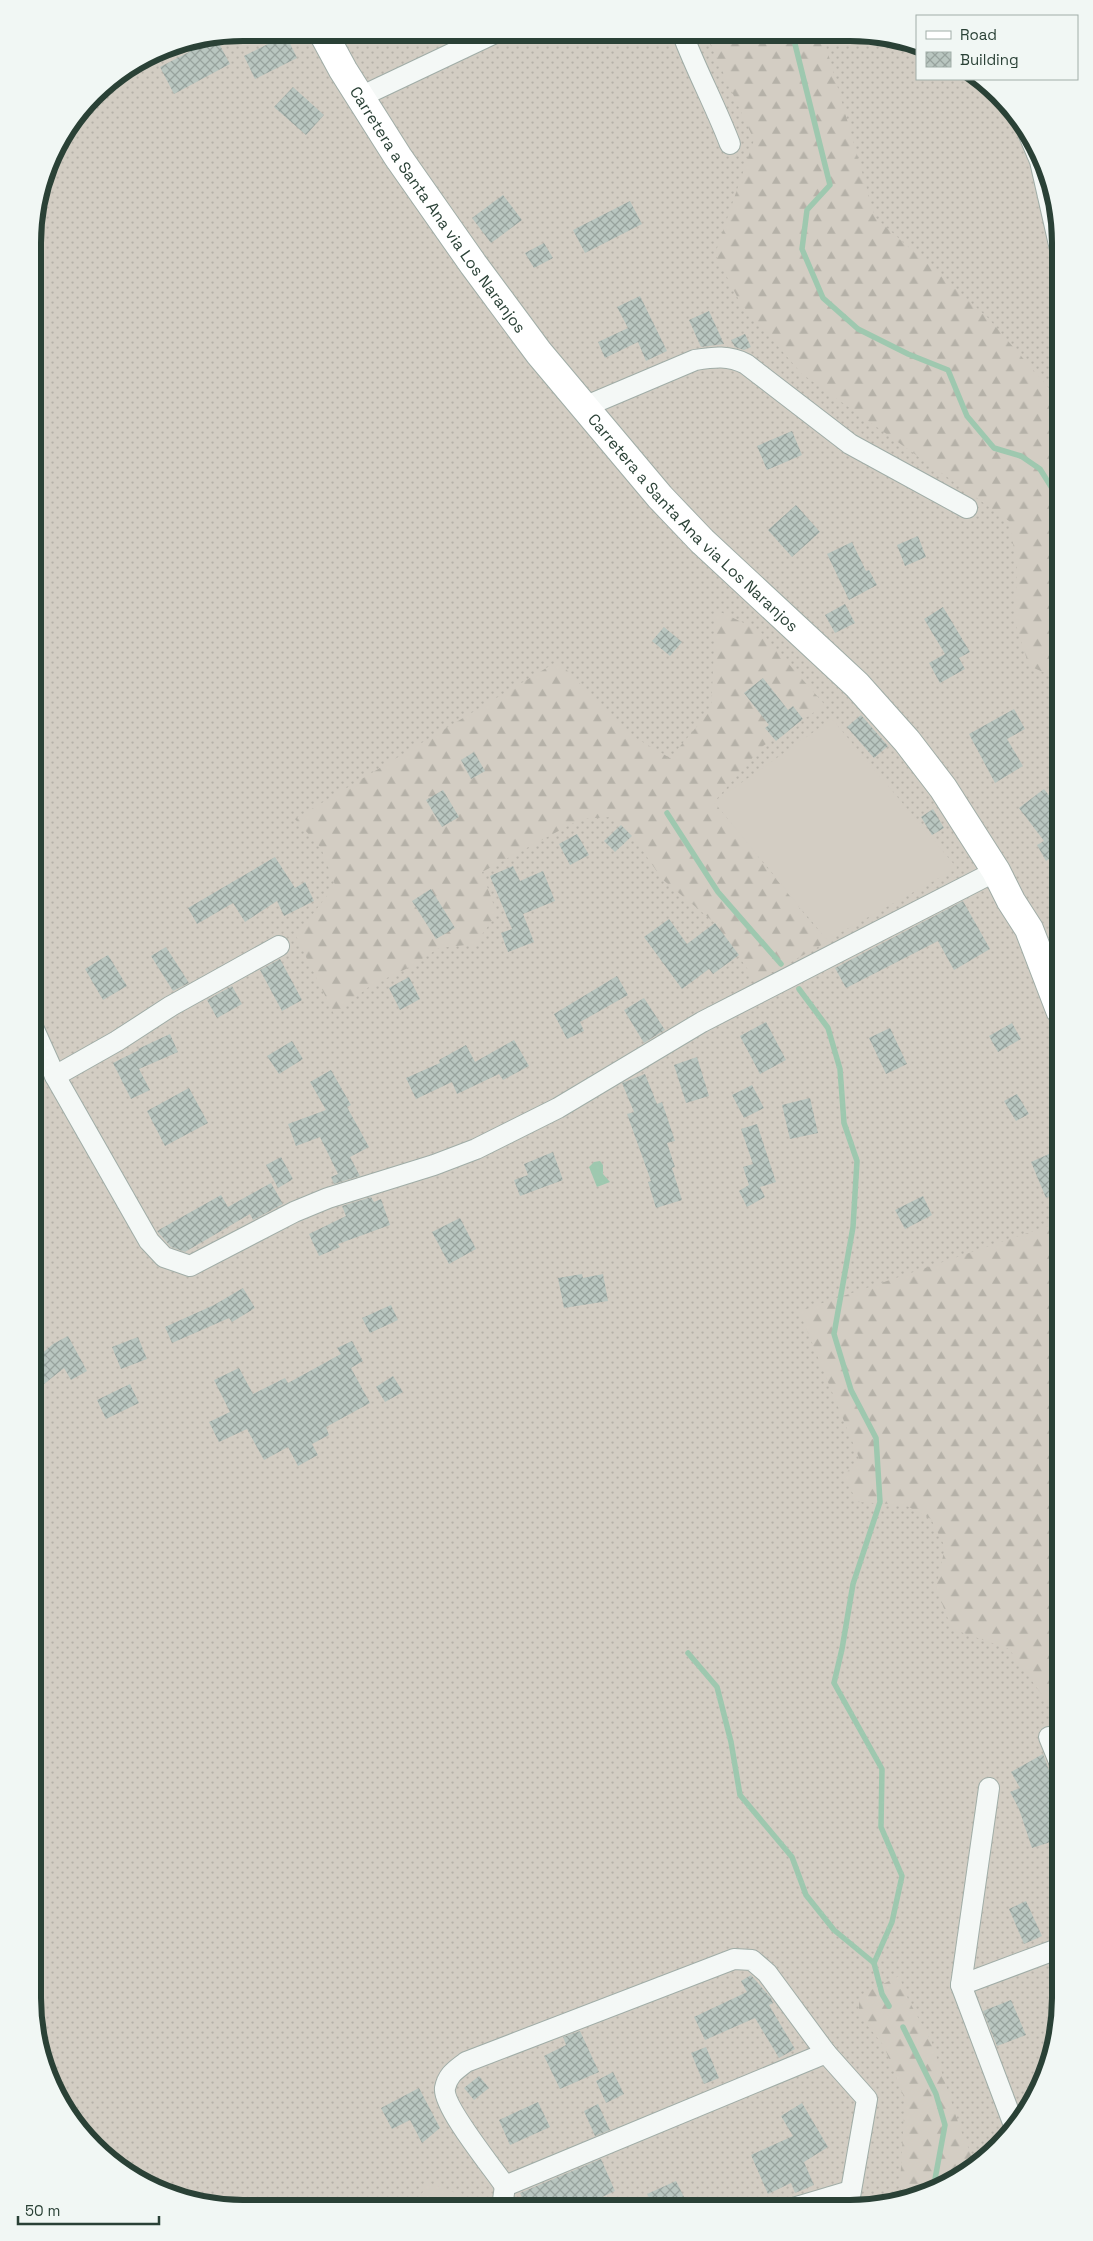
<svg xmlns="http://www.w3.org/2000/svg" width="1093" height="2241" font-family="'Space Grotesk',sans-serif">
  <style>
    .grass { fill: url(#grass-dots) }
    .forest { fill: url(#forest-firs) }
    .pitch { fill: #d3cdc3 }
    .water { fill: #9ec8af }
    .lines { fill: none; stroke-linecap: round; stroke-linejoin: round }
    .stream { stroke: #9ec8af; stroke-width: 5.5 }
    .building { fill: url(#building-cross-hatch) }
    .street-casing { stroke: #a0ada7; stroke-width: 22 }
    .secondary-casing { stroke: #a0ada7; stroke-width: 30 }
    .street { stroke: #f4f8f6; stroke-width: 20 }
    .secondary { stroke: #fff; stroke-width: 28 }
    .labels { text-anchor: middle; stroke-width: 4.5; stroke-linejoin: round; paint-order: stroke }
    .street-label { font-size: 16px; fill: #2a4136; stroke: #f1f7f4 }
    .rim { fill: none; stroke: #2a4136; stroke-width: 6 }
  </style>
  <defs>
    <pattern id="grass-dots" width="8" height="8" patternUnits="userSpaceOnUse" patternTransform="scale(1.25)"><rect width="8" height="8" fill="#d3cdc3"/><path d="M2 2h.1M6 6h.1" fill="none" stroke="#b5b1a8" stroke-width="1.8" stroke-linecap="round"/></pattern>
    <pattern id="forest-firs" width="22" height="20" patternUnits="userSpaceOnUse" patternTransform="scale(1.25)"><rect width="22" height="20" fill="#d3cdc3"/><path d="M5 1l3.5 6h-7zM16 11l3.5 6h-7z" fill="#b5b1a8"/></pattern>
    <pattern id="building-cross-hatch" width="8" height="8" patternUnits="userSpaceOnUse" patternTransform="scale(1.25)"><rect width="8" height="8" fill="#b9c6c0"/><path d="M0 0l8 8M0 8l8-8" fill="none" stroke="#97a29d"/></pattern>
  </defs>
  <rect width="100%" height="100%" fill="#e2eae6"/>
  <path class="grass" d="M243,33L890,37L917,45V79H980L988,85L1025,126L1060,243V2011L1049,2066L1017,2126L967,2173L917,2197L850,2208L216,2207L162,2192L105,2156L68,2115L44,2065L33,1998V229L54,150L104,85L163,48Z"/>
  <g class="forest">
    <path d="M706,35L823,36L875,217L988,318L1055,395L1060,396V679L1029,666L1015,622L1017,567L1009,521L802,374L741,304L715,254L754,140Z"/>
    <path d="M716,610L759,630L825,705L763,746L714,802L827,942L756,981L715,923L662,879L632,835L620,822L610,817L581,819L482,872L497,914L475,944L439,948L408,968L370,986L334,1014L296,936L335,885L321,848L295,819L558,661L629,734L670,758L711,710Z"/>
    <path d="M1060,1222V1720L1009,1649L952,1629L936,1588L945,1547L931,1519L905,1505L858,1502L843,1477L859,1458L799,1311Z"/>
    <path d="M899,1976L908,1999L932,2043L961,2131L976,2165C956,2183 925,2196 899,2200L905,2100L884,2046L859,2015V1996Z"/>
  </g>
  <g class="pitch">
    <path d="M832,719L957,868L827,940L714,802Z"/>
    <path d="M427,2182L492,2207H416Z"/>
  </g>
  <path class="water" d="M600,1161L603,1165V1174L610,1182L597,1187L589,1167L594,1162Z"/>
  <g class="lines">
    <g class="stream">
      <path d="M793,36L830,185L807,210L802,249L823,298L858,329L908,354L948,370L967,416L994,448L1021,456L1040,469L1060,501"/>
      <path d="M667,813L718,892L781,964"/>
      <path d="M799,989L828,1028L840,1069L844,1123L857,1161L853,1227L834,1334L851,1390L876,1438L880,1502L853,1584L842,1649L834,1683L882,1769L881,1827L902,1876L892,1922L874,1963"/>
      <path d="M688,1653L717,1687L731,1742L740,1795L792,1857L806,1895L834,1930L874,1963L882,1994L889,2006"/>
      <path d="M903,2027L936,2094L945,2125L933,2190"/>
    </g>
  </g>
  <g class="building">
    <path d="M286,35L297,58L255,79L244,56Z"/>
    <path d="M216,38L230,64L174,94L160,67Z"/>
    <path d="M293,87L324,115L306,135L274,107Z"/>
    <path d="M503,195L522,220L491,243L472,218Z"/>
    <path d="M630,201L642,224L585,253L573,230Z"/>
    <path d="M544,243L553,258L534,268L525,253Z"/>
    <path d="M640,296L667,351L646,361L638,342L605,358L598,342L628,328L617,307Z"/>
    <path d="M709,311L724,344L701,347L689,320Z"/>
    <path d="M745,334L751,347L744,350L735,347L731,340Z"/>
    <path d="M792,431L802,455L767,470L757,446Z"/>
    <path d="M796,505L820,532L792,557L768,530Z"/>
    <path d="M918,536L926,557L905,566L897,545Z"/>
    <path d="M852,542L866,571L869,570L877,585L849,600L827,554Z"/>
    <path d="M845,604L855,623L835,633L825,615Z"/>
    <path d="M943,607L970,652L959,658L965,669L940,683L929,663L945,654L924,619Z"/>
    <path d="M664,627L682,642L670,656L652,641Z"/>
    <path d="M763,678L788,710L793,706L803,719L776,741L765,728L769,725L744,693Z"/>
    <path d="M1014,709L1025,729L1007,739L1023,766L995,783L969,734Z"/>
    <path d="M861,715L888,746L874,758L847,727Z"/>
    <path d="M474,752L485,771L471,779L461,760Z"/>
    <path d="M1044,789L1060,810V862L1055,855L1046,861L1037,845L1044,841L1019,808Z"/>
    <path d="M443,790L459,817L442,827L426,800Z"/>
    <path d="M933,809L944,828L932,835L921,817Z"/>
    <path d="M621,825L632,836L615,852L604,841Z"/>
    <path d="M577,834L589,855L570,865L559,844Z"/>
    <path d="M275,857L295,888L305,882L314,901L284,916L277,901L245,922L233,903L197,924L188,908Z"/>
    <path d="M513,866L520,881L543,871L555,901L523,914L534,942L508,952L501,933L512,929L490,876Z"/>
    <path d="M431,889L455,928L436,939L412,901Z"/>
    <path d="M963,901L990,949L954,970L938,941L846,988L835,968Z"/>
    <path d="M669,919L687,944L715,923L739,955L713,974L709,969L682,989L644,937Z"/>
    <path d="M166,947L189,983L173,991L151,956Z"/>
    <path d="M108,955L127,986L103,1000L85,969Z"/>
    <path d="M280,959L302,1000L282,1011L260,970Z"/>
    <path d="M617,976L628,995L580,1022L584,1031L567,1039L554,1014Z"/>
    <path d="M409,977L420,999L400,1010L389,988Z"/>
    <path d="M232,986L242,1004L217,1018L207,1000Z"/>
    <path d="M644,998L665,1030L644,1043L624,1010Z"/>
    <path d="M766,1022L786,1060L760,1074L740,1036Z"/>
    <path d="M1012,1023L1021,1039L998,1052L989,1036Z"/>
    <path d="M890,1028L907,1064L886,1074L869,1038Z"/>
    <path d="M170,1034L178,1052L139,1069L150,1090L131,1099L113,1063L139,1050L138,1049Z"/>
    <path d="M514,1040L529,1066L503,1080L499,1074L457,1094L452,1082L416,1099L406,1078L440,1063L439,1060L466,1045L475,1062Z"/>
    <path d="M292,1041L303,1059L279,1074L267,1056Z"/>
    <path d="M697,1057L709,1096L686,1103L674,1065Z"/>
    <path d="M331,1070L351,1105L347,1107L369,1147L350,1157L360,1176L334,1184L331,1177L338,1174L320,1137L296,1146L288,1124L326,1110L310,1082Z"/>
    <path d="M645,1074L657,1104L662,1102L675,1141L667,1143L675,1167L672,1168L682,1200L656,1208L648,1182L651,1181L627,1114L634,1112L622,1083Z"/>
    <path d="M752,1085L764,1108L744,1118L732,1095Z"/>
    <path d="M189,1088L208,1123L165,1146L147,1111Z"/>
    <path d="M1017,1094L1029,1114L1016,1121L1004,1101Z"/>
    <path d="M810,1098L818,1133L790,1139L782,1105Z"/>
    <path d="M757,1124L776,1182L760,1187L765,1197L747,1207L739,1191L749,1185L743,1167L753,1164L741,1129Z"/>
    <path d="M1060,1149V1191L1046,1198L1031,1162Z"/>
    <path d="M553,1152L563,1180L520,1196L514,1180L528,1175L524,1164Z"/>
    <path d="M281,1157L293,1179L278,1188L266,1165Z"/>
    <path d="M271,1183L283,1204L253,1220L250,1214L185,1252L171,1247L157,1231L221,1195L228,1207Z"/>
    <path d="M923,1196L932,1215L905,1229L895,1210Z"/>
    <path d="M371,1197L374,1202L381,1199L390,1225L338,1244L340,1247L319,1256L309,1234L346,1216L342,1206Z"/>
    <path d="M460,1218L476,1249L449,1264L432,1232Z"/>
    <path d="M582,1274L583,1278L603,1274L608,1301L564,1308L558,1278Z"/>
    <path d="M243,1288L255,1308L232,1322L229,1318L172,1343L165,1327L214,1305Z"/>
    <path d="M391,1305L398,1320L370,1333L362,1318Z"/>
    <path d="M68,1336L87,1371L71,1380L64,1368L33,1393V1361L53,1344Z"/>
    <path d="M138,1337L147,1359L121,1369L112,1347Z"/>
    <path d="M352,1341L363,1361L351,1368L370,1403L326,1427L329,1435L312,1444L318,1455L298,1466L288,1447L264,1460L247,1429L219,1442L209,1422L230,1412L214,1380L239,1368L253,1394L285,1378L288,1383L341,1354L337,1348Z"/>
    <path d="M393,1376L403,1392L385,1402L376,1387Z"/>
    <path d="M130,1384L139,1403L106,1419L97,1400Z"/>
    <path d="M1043,1754L1060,1799V1839L1032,1848L1019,1809L1010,1792L1020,1788L1011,1772Z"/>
    <path d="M1026,1901L1042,1936L1024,1944L1009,1909Z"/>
    <path d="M751,1975L771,1998L773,2003L769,2005L795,2049L779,2058L755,2018L705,2040L694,2017L747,1992L741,1981Z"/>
    <path d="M1011,2000L1026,2035L997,2046L983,2011Z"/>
    <path d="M580,2031L599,2072L560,2089L544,2056L566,2045L563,2037Z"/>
    <path d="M706,2047L719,2078L704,2084L691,2053Z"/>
    <path d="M613,2072L624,2094L606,2103L596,2081Z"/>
    <path d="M479,2076L489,2088L474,2100L464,2088Z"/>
    <path d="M419,2088L440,2128L422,2143L410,2120L392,2129L381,2108Z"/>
    <path d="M538,2102L550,2127L510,2145L499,2120Z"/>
    <path d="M802,2103L828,2147L804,2162L814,2185L795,2193L791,2183L768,2194L751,2155L793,2136L781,2116Z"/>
    <path d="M598,2104L610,2130L595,2136L584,2111Z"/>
    <path d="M601,2159L615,2191L579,2208H563L560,2202L546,2208H526L520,2193Z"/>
    <path d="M676,2181L685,2199L665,2208H653L647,2194Z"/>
  </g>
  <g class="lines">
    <defs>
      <g id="street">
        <path d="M683,35C697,72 716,107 730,144"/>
        <path d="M360,97L493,34"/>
        <path d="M1029,135L1040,161L1060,249"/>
        <path d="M584,407L695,360C714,357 729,355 746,364L850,444L967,508"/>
        <path d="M33,1027L55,1076L149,1241L164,1257L190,1266L294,1212L328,1198L434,1165L476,1149L558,1108L702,1022L996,871"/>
        <path d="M55,1076L117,1041L171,1006L279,946"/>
        <path d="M1049,1737L1060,1764"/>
        <path d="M989,1788L961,1985L1015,2128"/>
        <path d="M961,1985L1060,1948"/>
        <path d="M505,2186C493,2168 442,2106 445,2088C448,2074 456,2070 466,2062L734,1959L752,1960L767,1973L826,2053"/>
        <path d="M504,2207L503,2200L505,2186L826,2053L867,2099L848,2208"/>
        <path d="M793,2208L850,2191"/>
      </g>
      <g id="secondary">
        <path id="s1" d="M323,33L343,70L398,157L473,264L539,353L660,497L702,541L857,685L907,741L943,788L996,871L1011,901L1029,929L1060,1010"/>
      </g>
    </defs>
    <use href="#street" class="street-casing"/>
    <use href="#secondary" class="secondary-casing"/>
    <use href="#street" class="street"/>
    <use href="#secondary" class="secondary"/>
  </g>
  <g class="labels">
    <g class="street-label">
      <text dy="6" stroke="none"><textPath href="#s1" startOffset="211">Carretera a Santa Ana via Los Naranjos</textPath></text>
      <text dy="6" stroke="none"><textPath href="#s1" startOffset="616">Carretera a Santa Ana via Los Naranjos</textPath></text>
    </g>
  </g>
  <path d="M0 0H1093V2241H0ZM243 41H850A202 202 0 0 1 1052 243V1998A202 202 0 0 1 850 2200H243A202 202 0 0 1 41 1998V243A202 202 0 0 1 243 41Z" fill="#f1f7f4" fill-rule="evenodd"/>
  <path class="rim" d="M243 41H850A202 202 0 0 1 1052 243V1998A202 202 0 0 1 850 2200H243A202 202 0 0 1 41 1998V243A202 202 0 0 1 243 41Z"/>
  <rect x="916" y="15" width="162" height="65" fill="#f1f7f4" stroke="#a1aea8"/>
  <rect x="926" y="31" width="25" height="8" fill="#ffffff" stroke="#a1aea8"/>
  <text x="960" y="40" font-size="15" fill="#2a4136">Road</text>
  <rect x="926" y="52" width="25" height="15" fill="url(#building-cross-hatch)" stroke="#a1aea8"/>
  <text x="960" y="65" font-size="15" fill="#2a4136">Building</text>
  <path d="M18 2216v8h141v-8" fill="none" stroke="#2a4136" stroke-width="2.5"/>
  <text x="25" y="2216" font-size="15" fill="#2a4136" stroke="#f1f7f4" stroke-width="4" paint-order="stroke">50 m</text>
</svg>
